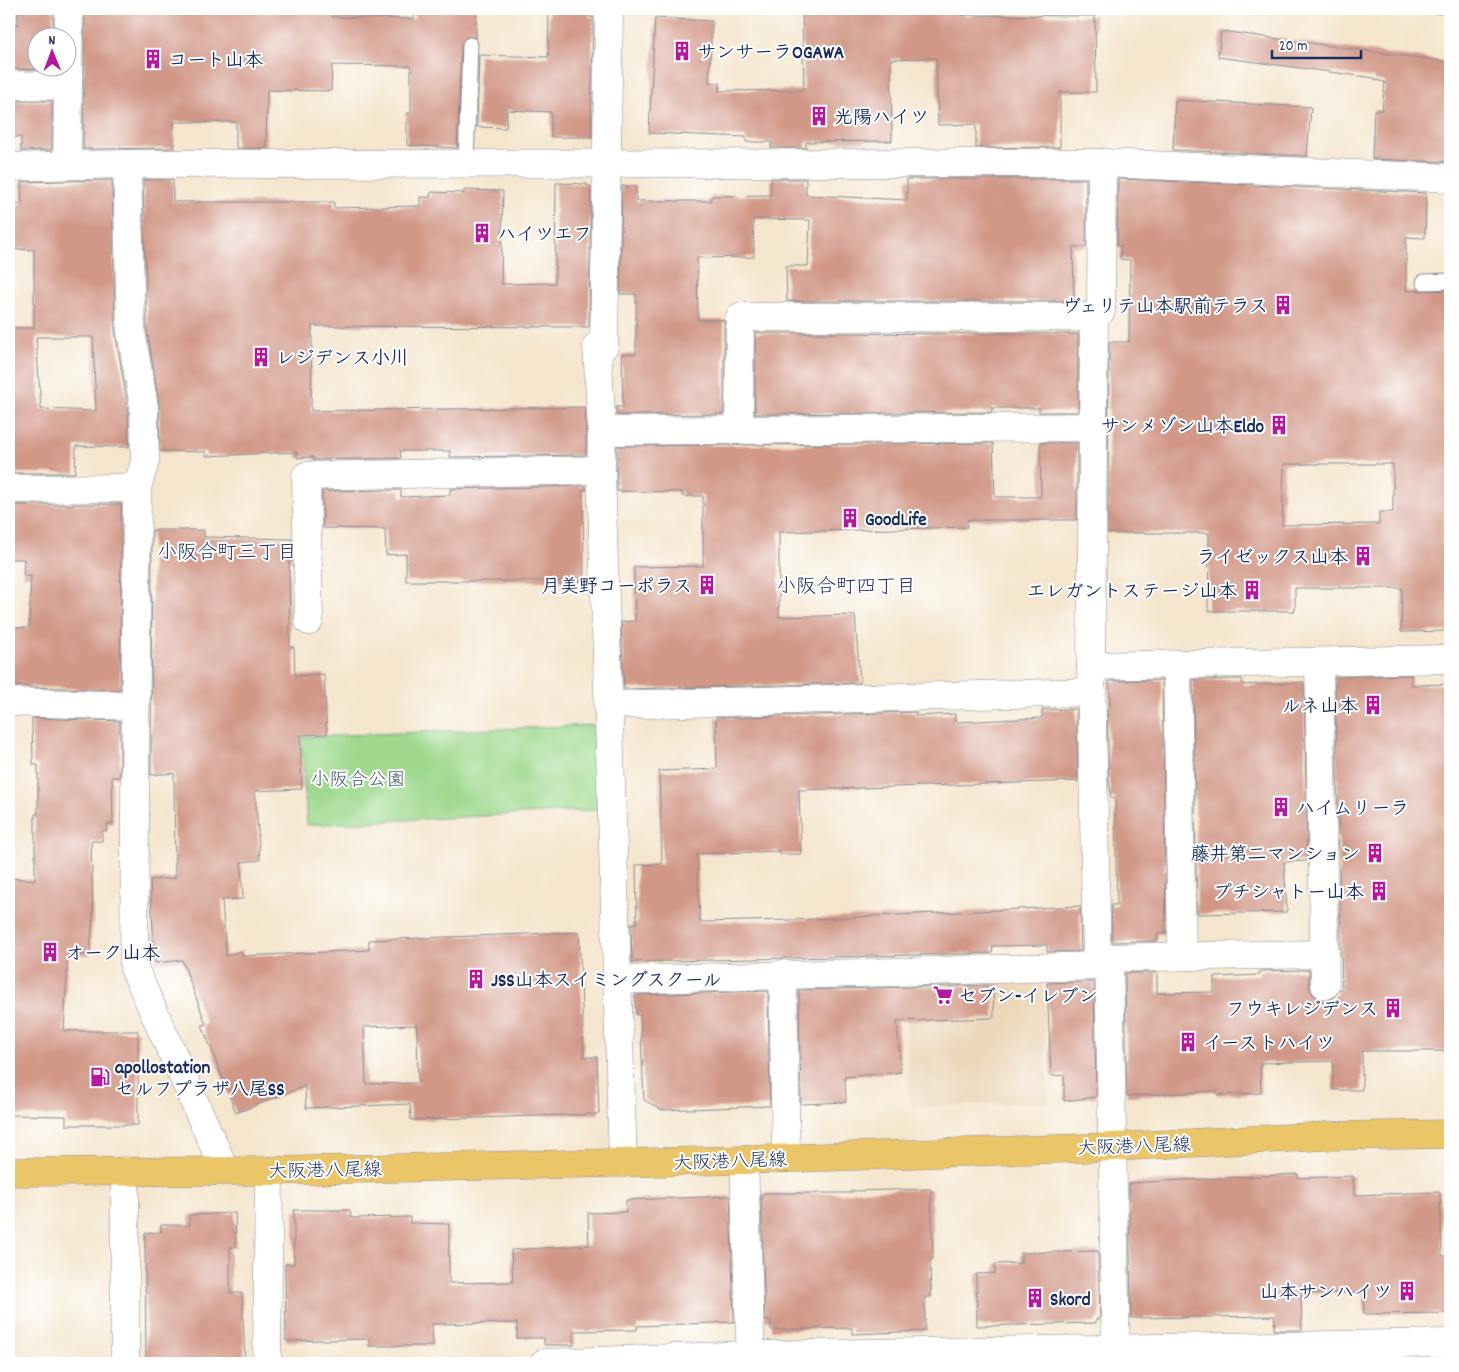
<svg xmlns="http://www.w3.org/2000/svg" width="1459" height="1372" font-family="Dekko,'Klee One',sans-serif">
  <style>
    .built { fill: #ecd7ba }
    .green { fill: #9dd88c; stroke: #5c8475 }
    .building { fill: #d19887; fill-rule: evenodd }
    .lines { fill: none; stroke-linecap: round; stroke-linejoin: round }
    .service-casing { stroke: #888a95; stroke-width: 17 }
    .minor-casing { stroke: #888a95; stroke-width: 29 }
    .primary-casing { stroke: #888a95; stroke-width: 29 }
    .service { stroke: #fff; stroke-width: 15 }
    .minor { stroke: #fff; stroke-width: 28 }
    .primary { stroke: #ebc669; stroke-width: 28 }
    .rail-casing { stroke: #1b2f5e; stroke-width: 5.5 }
    .rail { stroke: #fff; stroke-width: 4; stroke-dasharray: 11; stroke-linecap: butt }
    .labels { text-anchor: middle; stroke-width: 4; stroke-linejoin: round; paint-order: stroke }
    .poi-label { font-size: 19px; font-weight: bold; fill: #1b2f5e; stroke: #fff; text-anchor: start }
    .park-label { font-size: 19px; fill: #42626c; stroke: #fff }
    .street-label { font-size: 19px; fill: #1b2f5e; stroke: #fff }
    .neighbourhood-label { font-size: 20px; fill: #1b2f5e; stroke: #fff }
  </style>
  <rect width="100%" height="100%" fill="#fff"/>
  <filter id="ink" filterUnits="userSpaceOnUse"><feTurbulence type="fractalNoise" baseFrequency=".02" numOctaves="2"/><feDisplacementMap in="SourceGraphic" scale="10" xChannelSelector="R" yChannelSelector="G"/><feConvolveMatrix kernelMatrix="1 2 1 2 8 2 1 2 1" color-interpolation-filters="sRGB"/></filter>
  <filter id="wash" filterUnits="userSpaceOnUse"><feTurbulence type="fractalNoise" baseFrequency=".0096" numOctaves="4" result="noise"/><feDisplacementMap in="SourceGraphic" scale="20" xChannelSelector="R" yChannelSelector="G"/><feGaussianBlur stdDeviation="1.12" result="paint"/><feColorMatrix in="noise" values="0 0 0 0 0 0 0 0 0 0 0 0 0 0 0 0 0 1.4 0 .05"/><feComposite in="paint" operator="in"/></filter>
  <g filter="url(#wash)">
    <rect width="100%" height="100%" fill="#f4e5cc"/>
    <path class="built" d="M1043,972L1048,1102L910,1107L905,978Z"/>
    <path class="green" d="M594,725L599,810L307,825L301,737Z"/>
    <g id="blocks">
      <g class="building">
        <path d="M18,9H53V38H38V68H53V70L9,69V24L18,25Z"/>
        <path d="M85,9H333L332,17L414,19L415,9H476V38L466,37L461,45L457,148L407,145V113H411V66L332,65L331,91L267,90L266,148H236V122H174V148L83,149Z"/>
        <path d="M549,9H590L589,17H593L591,137H551V112L507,110L506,128L477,127L479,55L548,57Z"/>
        <path d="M802,9H962V15L1095,16L1096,92H1060V147L976,148V124L938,125L936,58L891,59L892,141L806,142V148H771V142H746V137L649,133L655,18L712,21L709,82L720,83L719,91L804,90Z"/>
        <path d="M1221,31L1450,62V162L1372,159L1374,110H1382L1385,82L1375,80V78L1218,57Z"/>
        <path d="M1175,100L1311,107L1307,156L1173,150Z"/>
        <path d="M9,101H52V150L21,151V137H9Z"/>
        <path d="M771,179H806V195L907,200V179H1086V247H1073L1074,301H787L786,266H808L810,220L753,219L754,257L697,258L698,320H724V414L617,415L616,407H623L622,354H636V294H620L622,186H636V201H711V196L771,195Z"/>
        <path d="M1118,179L1426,193L1425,238L1406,237V291L1450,290V631L1401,632L1402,588H1295V611H1208L1209,533H1108L1109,342H1129L1130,260L1120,259L1121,246H1117ZM1284,464H1393V512H1379V524L1282,525Z"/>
        <path d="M112,180L115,331L128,408L129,447L76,446L75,473H11L9,328H34V250L9,249V204H22L21,182ZM36,337H93L96,411L41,409Z"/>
        <path d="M143,180H173V202H334V208L420,206V197H430L431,192L464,193V190L503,191L501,284L555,283L556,183L587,184V186H591L589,327L312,326L311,411L585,407L586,455L450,457V451H400L401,458L313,460V457L297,458V452L206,456V452L160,451L159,404L147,329Z"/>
        <path d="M755,333L1078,334V412H1039V408H992V412L755,414Z"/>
        <path d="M993,443L995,497H1041L1040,443H1077V520H967V527L779,532V617L855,615L860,683L624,689L621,622L635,621L634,567L703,566V496H682V492L617,491V446Z"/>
        <path d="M586,486V490H583L584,581H406V554L386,555L385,529L323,528L322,491L401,490V497L450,495V489Z"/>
        <path d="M121,504L120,690L9,686V627L29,628L31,576H23L24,559H9V505Z"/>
        <path d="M152,530H204V537L292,539V561H289L290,647H294L295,676L324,674L327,734L300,735L302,789L255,791L260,860L241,862L243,899L222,900L226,956L241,951L243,956L369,950V940L579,932L584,1057H597L599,1114L411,1120L410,1104L306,1108L305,1086L236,1113L202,1025L206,1024L182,960L155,963L150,880L175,878L174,773L151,775ZM417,1025L418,1083L366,1084L364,1027Z"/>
        <path d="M1411,675V685L1450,684V1051H1362V1090H1333V1061L1260,1063L1261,1093L1217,1095V1091L1127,1096L1125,973H1157V993L1214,992V977L1260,975V971L1309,970V986L1312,993L1317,998L1326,1001L1333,998L1340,989L1342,991L1335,677Z"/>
        <path d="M1242,679L1243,685L1304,682L1307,861L1284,862L1287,912L1197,914L1193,680Z"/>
        <path d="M1162,680L1166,934H1157V941L1112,942L1111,905H1117L1116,858L1115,798H1111L1109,780L1107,708H1110L1109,681Z"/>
        <path d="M1076,709L1078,781L799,790L801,854H779V851L697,854L700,922L795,920L1080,906L1081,951L1047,952V945L993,946L992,953L632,962L631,924L637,923L636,865L662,864L659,771L717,769L716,718L916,712V716L955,714V722L1042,718V710Z"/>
        <path d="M32,718L120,721V777H112L113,824H107V831H102V841H91L93,915L90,955L68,954L64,1031H138V1125H66V1116L9,1115V878L35,880V814H38V765H33Z"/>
        <path d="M1094,982L1096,1097L1064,1101V1075L1051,1076L1047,983Z"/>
        <path d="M993,985L994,1018L897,1021L901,1072L845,1077L846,1102L801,1104L799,990Z"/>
        <path d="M768,991L770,1106L662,1110L644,1100L640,1015H636L635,995Z"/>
        <path d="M1298,1174V1178L1353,1176L1354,1195L1440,1192L1442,1256H1450V1313L1364,1314V1292L1301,1294L1302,1330H1274L1275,1316L1131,1318L1129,1183Z"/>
        <path d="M931,1189L933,1259H930L931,1297H925V1331L852,1334V1328L771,1330V1320L765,1321L761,1195L764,1193H851V1191Z"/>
        <path d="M730,1196L734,1322L637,1326V1330L574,1331V1345H544V1338H517V1323L432,1324L433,1346H369V1339L286,1341L285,1264H294V1210H350L351,1218L410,1217V1223L449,1224V1283L513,1282L511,1250L589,1245L588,1213L626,1212V1200Z"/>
        <path d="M235,1213L236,1247H230V1293H242L245,1363H146L145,1233L161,1232V1225H190L189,1215Z"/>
        <path d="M1098,1251L1100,1319H1096V1323L977,1326L976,1274L995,1273V1264L1021,1263V1253Z"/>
      </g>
    </g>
  </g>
  <g filter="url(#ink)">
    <use href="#blocks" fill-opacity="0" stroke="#888a95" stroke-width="1"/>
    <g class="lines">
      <defs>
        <g id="service">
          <path d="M466,164L470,45"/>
          <path d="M1424,282L1450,281"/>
        </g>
        <g id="minor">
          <path d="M609,9L604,346H597L602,431L601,470L623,1163"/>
          <path d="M9,85L68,86"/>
          <path d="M127,164L131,331L144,407L145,461L137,488L134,968L225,1170"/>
          <path d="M67,165L69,9"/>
          <path d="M9,167L127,164L1102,163L1450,178"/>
          <path d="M739,430L740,317H1094"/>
          <path d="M602,431L1093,427"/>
          <path d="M9,489L137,488"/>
          <path d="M309,621L306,476L601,470"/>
          <path d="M1319,662L1325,985"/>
          <path d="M1177,664L1182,956"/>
          <path d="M1091,666L1450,659"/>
          <path d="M9,702L134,706"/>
          <path d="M608,705L1092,692"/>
          <path d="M1097,958L1325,954"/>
          <path d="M1109,958L1116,1363"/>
          <path d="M783,974L786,1158"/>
          <path d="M618,980L1097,966L1091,666L1094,317L1101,311L1102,163"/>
          <path d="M744,1160L751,1363"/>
          <path d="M125,1171V1363"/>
          <path d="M267,1363L269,1171"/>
          <path d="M544,1363L751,1355L1450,1343"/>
        </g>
        <path id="primary" d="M9,1172L269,1171L744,1160L1111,1147L1328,1136L1450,1134"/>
      </defs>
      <use href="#service" class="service-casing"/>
      <use href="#minor" class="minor-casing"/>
      <use href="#primary" class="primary-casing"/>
      <use href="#service" class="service"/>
      <use href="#minor" class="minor"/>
      <use href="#primary" class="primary"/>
      <defs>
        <path id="rail" d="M1413,9L1450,12"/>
      </defs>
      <use href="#rail" class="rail-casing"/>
      <use href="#rail" class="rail"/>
    </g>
  </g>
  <defs>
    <symbol id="building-bare" viewBox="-9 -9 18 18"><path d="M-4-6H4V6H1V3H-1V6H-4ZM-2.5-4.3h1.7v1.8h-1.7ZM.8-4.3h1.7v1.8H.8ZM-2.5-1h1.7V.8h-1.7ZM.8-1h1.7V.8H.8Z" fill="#b5179e" stroke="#fff" stroke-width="2.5" paint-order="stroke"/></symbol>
    <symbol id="supermarket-bare" viewBox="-9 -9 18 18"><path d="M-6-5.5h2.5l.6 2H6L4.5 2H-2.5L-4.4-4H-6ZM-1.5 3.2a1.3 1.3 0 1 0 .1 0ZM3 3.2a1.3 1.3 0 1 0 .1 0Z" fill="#b5179e" stroke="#fff" stroke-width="2.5" paint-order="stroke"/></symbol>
    <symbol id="fuel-bare" viewBox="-9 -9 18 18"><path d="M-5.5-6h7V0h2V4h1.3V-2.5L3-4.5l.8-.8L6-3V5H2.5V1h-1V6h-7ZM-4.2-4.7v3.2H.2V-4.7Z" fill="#b5179e" stroke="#fff" stroke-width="2.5" paint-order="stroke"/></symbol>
  </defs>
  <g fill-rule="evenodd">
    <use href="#building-bare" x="668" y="37" width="28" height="28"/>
    <use href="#building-bare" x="139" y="45" width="28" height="28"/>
    <use href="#building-bare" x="805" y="102" width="28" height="28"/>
    <use href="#building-bare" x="468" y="219" width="28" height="28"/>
    <use href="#building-bare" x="1269" y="291" width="28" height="28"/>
    <use href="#building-bare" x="247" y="343" width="28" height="28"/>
    <use href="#building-bare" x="1265" y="411" width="28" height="28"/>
    <use href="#building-bare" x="836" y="504" width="28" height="28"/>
    <use href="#building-bare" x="1349" y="542" width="28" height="28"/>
    <use href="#building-bare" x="693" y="571" width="28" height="28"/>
    <use href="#building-bare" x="1238" y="576" width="28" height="28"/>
    <use href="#building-bare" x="1359" y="691" width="28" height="28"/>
    <use href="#building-bare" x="1267" y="793" width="28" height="28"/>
    <use href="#building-bare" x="1361" y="839" width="28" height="28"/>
    <use href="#building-bare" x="1365" y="877" width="28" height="28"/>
    <use href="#building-bare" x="36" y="938" width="28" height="28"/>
    <use href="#building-bare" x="462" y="965" width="28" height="28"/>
    <use href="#supermarket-bare" x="929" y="981" width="28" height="28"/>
    <use href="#building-bare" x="1379" y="994" width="28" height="28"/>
    <use href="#building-bare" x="1174" y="1028" width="28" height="28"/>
    <use href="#fuel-bare" x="86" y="1063" width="28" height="28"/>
    <use href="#building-bare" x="1393" y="1277" width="28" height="28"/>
    <use href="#building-bare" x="1021" y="1284" width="28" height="28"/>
  </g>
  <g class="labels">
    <g class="poi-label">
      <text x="697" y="58">サンサーラOGAWA</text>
      <text x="168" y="66">コート山本</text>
      <text x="834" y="123">光陽ハイツ</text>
      <text x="497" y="240">ハイツエフ</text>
      <text x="1268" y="312" text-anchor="end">ヴェリテ山本駅前テラス</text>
      <text x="276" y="364">レジデンス小川</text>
      <text x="1264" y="432" text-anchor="end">サンメゾン山本Eldo</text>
      <text x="865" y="525">GoodLife</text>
      <text x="1348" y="563" text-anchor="end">ライゼックス山本</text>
      <text x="692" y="592" text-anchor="end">月美野コーポラス</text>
      <text x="1237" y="597" text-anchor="end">エレガントステージ山本</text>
      <text x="1358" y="712" text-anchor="end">ルネ山本</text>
      <text x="1296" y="814">ハイムリーラ</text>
      <text x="1360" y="860" text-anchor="end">藤井第二マンション</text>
      <text x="1364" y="898" text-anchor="end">プチシャトー山本</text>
      <text x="65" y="959">オーク山本</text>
      <text x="491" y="986">JSS山本スイミングスクール</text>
      <text x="958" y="1002">セブン-イレブン</text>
      <text x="1378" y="1015" text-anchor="end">フウキレジデンス</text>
      <text x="1203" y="1049">イーストハイツ</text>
      <text x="115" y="1073">apollostation<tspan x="115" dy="22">セルフプラザ八尾SS</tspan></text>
      <text x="1392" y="1298" text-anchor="end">山本サンハイツ</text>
      <text x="1050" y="1305">Skord</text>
    </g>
    <g class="park-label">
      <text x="358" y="785">小阪合公園</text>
    </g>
    <g class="street-label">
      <text transform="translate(1134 1145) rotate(-2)" y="7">大阪港八尾線</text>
      <text transform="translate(730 1160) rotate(-2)" y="7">大阪港八尾線</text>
      <text transform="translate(325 1169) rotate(-1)" y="7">大阪港八尾線</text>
    </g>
    <g class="neighbourhood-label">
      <text x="227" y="558">小阪合町三丁目</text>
      <text x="846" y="592">小阪合町四丁目</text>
    </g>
  </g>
  <rect width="1459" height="1372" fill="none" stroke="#fff" stroke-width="30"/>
  <g transform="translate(52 52) rotate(359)"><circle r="24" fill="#ffffff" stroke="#a4acbf"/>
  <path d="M0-4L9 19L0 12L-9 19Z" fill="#b5179e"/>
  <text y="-8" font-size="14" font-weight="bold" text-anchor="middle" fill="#1b2f5e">N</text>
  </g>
  <path d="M1272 50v8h89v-8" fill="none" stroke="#1b2f5e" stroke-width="2.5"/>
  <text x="1279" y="50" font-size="15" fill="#1b2f5e" stroke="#ffffff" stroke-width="4" paint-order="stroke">20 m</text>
</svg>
